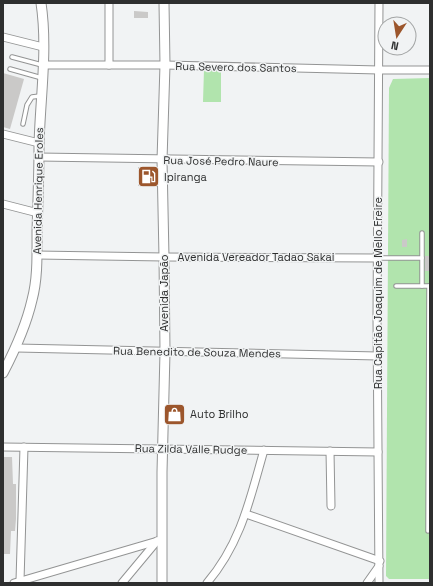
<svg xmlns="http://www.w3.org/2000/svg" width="433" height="586" font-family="'Space Grotesk',sans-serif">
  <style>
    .green { fill: #b1e4ad }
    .building { fill: #cac9c8 }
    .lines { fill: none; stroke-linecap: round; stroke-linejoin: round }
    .lane-casing { stroke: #939494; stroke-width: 5.5 }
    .street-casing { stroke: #939494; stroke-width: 9 }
    .secondary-casing { stroke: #939494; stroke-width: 11 }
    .lane { stroke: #fff; stroke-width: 3.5 }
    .street { stroke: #fff; stroke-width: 7 }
    .secondary { stroke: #fff; stroke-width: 9 }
    .labels { text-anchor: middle; stroke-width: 3; stroke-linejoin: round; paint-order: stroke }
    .street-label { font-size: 11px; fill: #2e2f2f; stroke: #f1f3f4 }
    .poi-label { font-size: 11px; fill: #2e2f2f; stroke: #f1f3f4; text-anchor: start }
  </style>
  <rect width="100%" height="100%" fill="#f1f3f4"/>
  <g class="green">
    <path d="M204,69L221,70V102H203Z"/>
    <path d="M430,78V579H389L386,576L389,88L393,79Z"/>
  </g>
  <g class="building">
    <path d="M134,11L148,12V18H134Z"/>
    <path d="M3,73L24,79L10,129L3,127Z"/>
    <path d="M138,167L156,168L157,187L138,186Z"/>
    <path d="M407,239V247H402V240Z"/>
    <rect x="425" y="256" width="5" height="15"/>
    <path d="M3,457H12L13,484H16V519L15,531H11L10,554H3Z"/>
  </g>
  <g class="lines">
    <defs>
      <g id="lane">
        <path d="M12,57L42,65"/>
        <path d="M10,69L42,78"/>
        <path d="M23,124L27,105L32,97L40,96"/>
        <path d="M378,258H422"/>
        <path d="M396,286H430"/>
        <path d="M422,286V233"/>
        <path d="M428,531L429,286"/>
      </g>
      <g id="street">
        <path d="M3,37L43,47"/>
        <path d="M43,65H165L379,70H430"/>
        <path d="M109,65V3"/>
        <path d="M3,134L39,143"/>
        <path d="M39,157L379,162"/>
        <path d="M3,204L38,213"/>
        <path d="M37,255L164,257L378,258"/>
        <path d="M17,348L378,356"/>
        <path d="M3,447L378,452"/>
        <path d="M330,451L331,506"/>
        <path d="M246,514L380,561"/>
        <path d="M20,581L24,447"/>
        <path d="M14,583L161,540"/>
        <path d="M122,583L157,541"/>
        <path d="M207,583C241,543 250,499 264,450"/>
        <path d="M367,583L379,566"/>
        <path d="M379,583L377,317L379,3"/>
      </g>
      <g id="secondary">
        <path d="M3,373C15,350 26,326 32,300C38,278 37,253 37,231C38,202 39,174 39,146C40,99 48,50 41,3"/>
        <path d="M162,583V472L165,352L164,257L162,160L165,65L164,3"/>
      </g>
    </defs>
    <use href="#lane" class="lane-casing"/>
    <use href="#street" class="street-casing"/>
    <use href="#secondary" class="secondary-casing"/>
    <use href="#lane" class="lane"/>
    <use href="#street" class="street"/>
    <use href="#secondary" class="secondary"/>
  </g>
  <defs>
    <symbol id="fuel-square" viewBox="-11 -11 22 22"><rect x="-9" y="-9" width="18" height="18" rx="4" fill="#9c562c" stroke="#f1f3f4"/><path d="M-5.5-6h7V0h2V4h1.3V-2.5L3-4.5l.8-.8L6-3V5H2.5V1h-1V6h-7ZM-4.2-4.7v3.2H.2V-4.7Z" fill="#fff"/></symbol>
    <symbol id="shop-square" viewBox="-11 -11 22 22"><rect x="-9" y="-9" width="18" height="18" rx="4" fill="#9c562c" stroke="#f1f3f4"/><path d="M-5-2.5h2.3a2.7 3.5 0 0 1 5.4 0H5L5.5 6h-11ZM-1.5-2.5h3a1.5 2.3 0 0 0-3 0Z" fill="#fff"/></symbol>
  </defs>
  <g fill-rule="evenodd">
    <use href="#fuel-square" x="136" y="164" width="25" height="25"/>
    <use href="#shop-square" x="162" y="402" width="25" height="25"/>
  </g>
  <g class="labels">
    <g class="street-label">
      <text transform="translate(236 67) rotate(1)" y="4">Rua Severo dos Santos</text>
      <text transform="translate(221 161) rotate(1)" y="4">Rua José Pedro Naure</text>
      <text transform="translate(38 191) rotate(-89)" y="4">Avenida Henrique Eroles</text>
      <text x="256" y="261">Avenida Vereador Tadao Sakai</text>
      <text transform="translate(164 293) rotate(-90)" y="4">Avenida Japão</text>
      <text transform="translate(378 293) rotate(-90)" y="4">Rua Capitão Joaquim de Mello Freire</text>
      <text transform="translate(197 352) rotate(1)" y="4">Rua Benedito de Souza Mendes</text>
      <text transform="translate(191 449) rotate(1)" y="4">Rua Zilda Valle Rudge</text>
    </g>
    <g class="poi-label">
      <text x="164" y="181">Ipiranga</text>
      <text x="190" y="418">Auto Brilho</text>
    </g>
  </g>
  <rect width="433" height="586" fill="none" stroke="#2e2f2f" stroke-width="8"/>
  <g transform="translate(397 36) rotate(192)"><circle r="19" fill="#f1f3f4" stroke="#a3a5a5"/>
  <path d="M0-3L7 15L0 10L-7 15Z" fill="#9c562c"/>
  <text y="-6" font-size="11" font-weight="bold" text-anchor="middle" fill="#2e2f2f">N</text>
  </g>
</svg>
